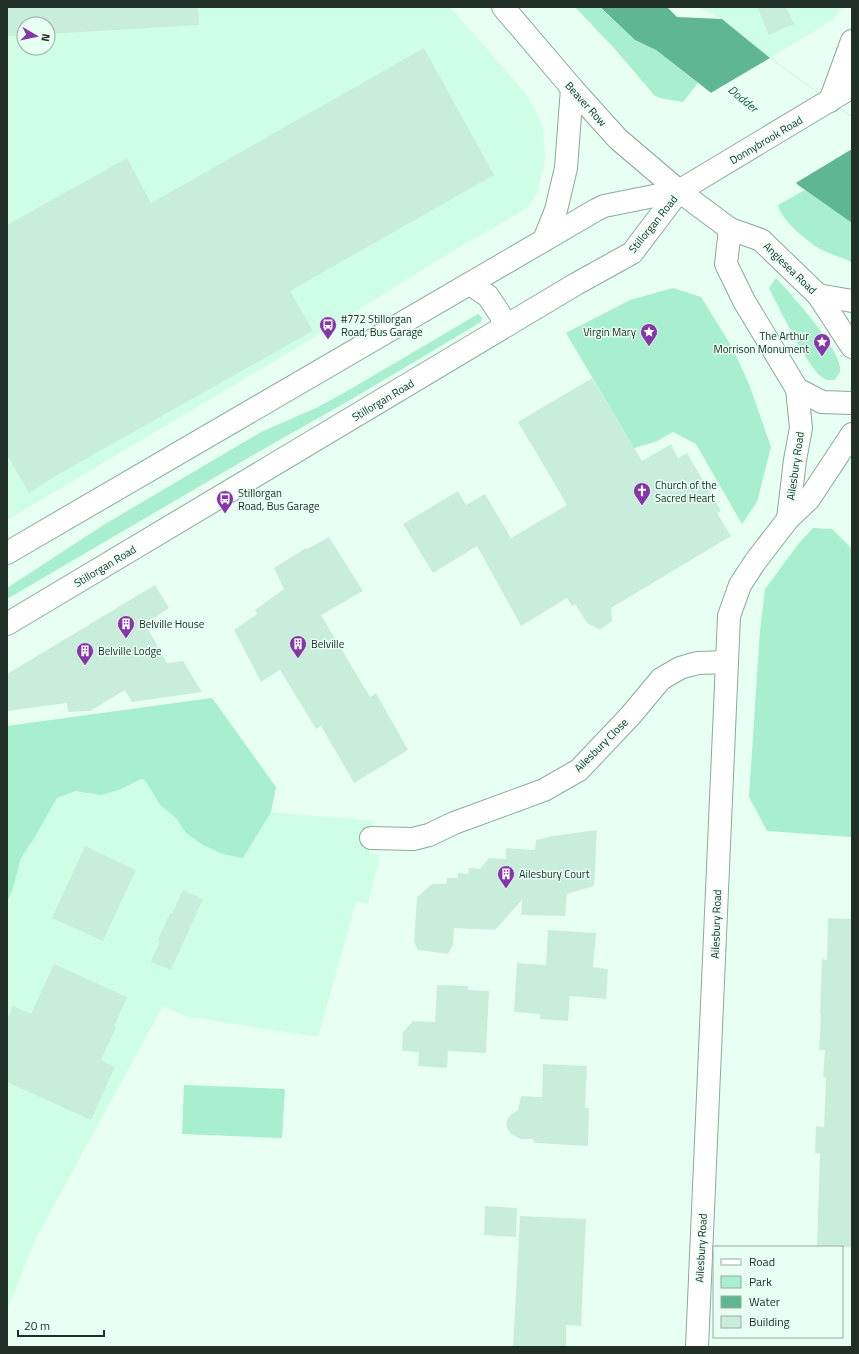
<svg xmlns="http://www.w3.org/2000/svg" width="859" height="1354" font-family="'Titillium Web',sans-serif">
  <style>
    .built { fill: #cffee7; fill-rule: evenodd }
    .green { fill: #a7efce }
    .water { fill: #5eb791 }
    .pier { fill: #e8fff3 }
    .building { fill: #c8eedb }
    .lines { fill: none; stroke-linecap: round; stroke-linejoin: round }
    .street-casing { stroke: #88ab9a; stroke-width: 24 }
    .secondary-casing { stroke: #88ab9a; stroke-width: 24 }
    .street { stroke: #fff; stroke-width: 22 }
    .secondary { stroke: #fff; stroke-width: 22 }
    .labels { text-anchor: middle; stroke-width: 3; stroke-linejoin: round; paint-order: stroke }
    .street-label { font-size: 11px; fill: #202f28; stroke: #e8fff3 }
    .poi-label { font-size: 11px; fill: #202f28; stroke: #e8fff3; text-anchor: start }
    .water-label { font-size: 12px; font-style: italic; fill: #175c43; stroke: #e8fff3 }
  </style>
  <rect width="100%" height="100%" fill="#e8fff3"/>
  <g class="built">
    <path d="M7,7H450L526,94L538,116L543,128L545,160L537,193L530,204L521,212L451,252L313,338L7,520ZM24,24H48V48H24Z"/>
    <path d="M698,7H842L834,19L770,58L722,19Z"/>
    <path d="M212,698L276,787L271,812L301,815L346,818L373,821L369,854L380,855L368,904L356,901L318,1037L185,1016L163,1006L36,1238L7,1310V726Z"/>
  </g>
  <g class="green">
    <path d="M575,7H599L635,40L656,50L698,83L683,102L660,98L655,96L614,48Z"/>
    <path d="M805,190L852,223V262C842,258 830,254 820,249C807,241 781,220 778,205Z"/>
    <path d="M776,278C790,293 845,353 840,372C839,374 836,377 835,380C830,380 827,381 823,378C809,370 778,306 769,288Z"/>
    <path d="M673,288L701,297L732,347L749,384L771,447L757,502L742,524L696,444L673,432L655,442L634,448L566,333L630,300Z"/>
    <path d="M478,314L482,317L481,322L352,399L248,458L7,599V588L105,524L261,432L316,408L349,390Z"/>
    <path d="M813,528L832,529L852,549V837L767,831L749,797L760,630L765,589L800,542Z"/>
    <path d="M212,698L276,787L271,812L243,858L223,854L203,845L186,833L176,818L160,805L145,780L141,779L119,790L101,795L76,791L57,798L33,840L21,858L13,888L7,902V726Z"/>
    <path d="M184,1085L285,1089L282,1138L182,1134Z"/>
  </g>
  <path class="water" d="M600,7H667L677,17L722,19L770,58L852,117V223L798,185L710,92L656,50L635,40Z"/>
  <path class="pier" d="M770,58L852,117V149L794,184L709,94Z"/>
  <g class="building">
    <path d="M7,7H198L199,25L48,34V24H24V35L7,36Z"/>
    <path d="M757,7H786L794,24L769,35Z"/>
    <path d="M424,48L494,175L290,291L313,331L59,474L29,493L7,455V225L127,158L151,203Z"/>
    <path d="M592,378L642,461L671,444L678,458L687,453L721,511L717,513L731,536L611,608L612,621L600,630L587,623L575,604L572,606L567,598L521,626L477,546L433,573L403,524L458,491L466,505L485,494L511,538L567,505L518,422Z"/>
    <path d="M329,537L363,591L321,615L370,697L376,693L408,750L354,783L321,726L316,729L280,670L261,682L234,630L257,614L255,610L284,589L274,568L306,548L307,549Z"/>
    <path d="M155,585L169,608L145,624L167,663L183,661L202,692L132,702L125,690L90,711L68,712L67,703L7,711V674Z"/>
    <path d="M597,830L594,886L567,894L565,916L521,915L522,900L495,930L454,928L453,945L448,954L418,950L414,942L417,897L432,884H446L447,878H458V873L468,874L469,868L480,869L489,858L506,859V848L535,850L536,840L553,836Z"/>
    <path d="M85,846L136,870L103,941L52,918Z"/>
    <path d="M183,890L203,899L171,970L151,962L160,941L158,940L170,913L172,914Z"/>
    <path d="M828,918L852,919V1247H817L820,1153H815L816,1126L824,1127L826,1078L823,1077L825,1050H819L821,1014H820L822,959L827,960Z"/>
    <path d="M548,930L596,933L593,967L608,969L606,999L570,996L568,1021L540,1019V1014L514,1012L517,963L546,965Z"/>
    <path d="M54,964L127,997L114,1026L116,1027L101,1060L115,1067L91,1120L7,1082V1020L13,1006L31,1014Z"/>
    <path d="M437,985L468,986V990L489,991L486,1053L448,1051L447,1068L418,1066L419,1052L402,1051L403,1032L413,1021L435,1022Z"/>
    <path d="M543,1064L587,1066L585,1108H589L588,1146L535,1143L533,1139H521L511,1134L506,1126L508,1117L518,1110L521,1096L542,1097Z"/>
    <path d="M485,1206L517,1208L516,1237L484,1235Z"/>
    <path d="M520,1216L586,1219L581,1326L566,1325V1347H513Z"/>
  </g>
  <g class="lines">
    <defs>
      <path id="street" d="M371,838L413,839L429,835L454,823L544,790L579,770L631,715L661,679L680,668L690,665L698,663L727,662"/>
      <g id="secondary">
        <path d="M503,7L572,88L618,139L679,191L730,229L761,240L818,295L852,301"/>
        <path d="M830,101L852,41"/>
        <path d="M730,229L726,264L744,301L797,389L822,402L852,403"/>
        <path d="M544,240L556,210L566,168L572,88"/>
        <path d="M470,284L488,296L507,325"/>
        <path d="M818,295L852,347"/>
        <path d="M788,519L795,460L801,428L797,389"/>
        <path d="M7,553L596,210L604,206L679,191L852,87"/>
        <path d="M7,624L576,284L632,253L679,191"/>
        <path d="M697,1347L729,616L740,585L755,562L788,519L809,499L852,434"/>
      </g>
    </defs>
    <use href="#street" class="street-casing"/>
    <use href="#secondary" class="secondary-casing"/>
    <use href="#street" class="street"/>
    <use href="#secondary" class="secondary"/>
  </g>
  <defs>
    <symbol id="bus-pin" viewBox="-11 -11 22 30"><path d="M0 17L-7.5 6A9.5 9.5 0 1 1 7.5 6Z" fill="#8536a7" stroke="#e8fff3"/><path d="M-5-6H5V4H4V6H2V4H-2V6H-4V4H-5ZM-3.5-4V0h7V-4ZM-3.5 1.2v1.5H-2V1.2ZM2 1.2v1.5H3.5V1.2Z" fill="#fff"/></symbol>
    <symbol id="sight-pin" viewBox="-11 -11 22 30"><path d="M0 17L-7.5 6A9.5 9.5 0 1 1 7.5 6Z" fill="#8536a7" stroke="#e8fff3"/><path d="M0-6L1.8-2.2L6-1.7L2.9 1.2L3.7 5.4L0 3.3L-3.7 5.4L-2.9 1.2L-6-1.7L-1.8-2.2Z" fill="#fff"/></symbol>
    <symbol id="church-pin" viewBox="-11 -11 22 30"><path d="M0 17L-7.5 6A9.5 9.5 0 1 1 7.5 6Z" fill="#8536a7" stroke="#e8fff3"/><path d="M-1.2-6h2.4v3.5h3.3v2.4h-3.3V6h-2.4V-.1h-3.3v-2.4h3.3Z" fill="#fff"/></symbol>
    <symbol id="building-pin" viewBox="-11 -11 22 30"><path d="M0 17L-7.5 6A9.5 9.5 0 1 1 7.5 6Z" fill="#8536a7" stroke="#e8fff3"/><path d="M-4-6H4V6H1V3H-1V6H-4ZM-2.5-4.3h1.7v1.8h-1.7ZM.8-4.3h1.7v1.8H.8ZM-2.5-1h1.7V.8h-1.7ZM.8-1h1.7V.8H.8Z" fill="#fff"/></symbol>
  </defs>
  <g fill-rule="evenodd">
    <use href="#bus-pin" x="318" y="315" width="20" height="27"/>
    <use href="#sight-pin" x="639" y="322" width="20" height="27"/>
    <use href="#sight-pin" x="812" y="332" width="20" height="27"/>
    <use href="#church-pin" x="632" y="481" width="20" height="27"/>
    <use href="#bus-pin" x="215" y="489" width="20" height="27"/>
    <use href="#building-pin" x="116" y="614" width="20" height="27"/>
    <use href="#building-pin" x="288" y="634" width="20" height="27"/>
    <use href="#building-pin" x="75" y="641" width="20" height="27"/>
    <use href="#building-pin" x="496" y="864" width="20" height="27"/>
  </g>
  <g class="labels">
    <g class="street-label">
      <text transform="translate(586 104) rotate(48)" y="4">Beaver Row</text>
      <text transform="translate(766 140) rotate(-31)" y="4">Donnybrook Road</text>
      <text transform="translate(653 224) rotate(-51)" y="4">Stillorgan Road</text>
      <text transform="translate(790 268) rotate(44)" y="4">Anglesea Road</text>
      <text transform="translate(383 400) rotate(-31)" y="4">Stillorgan Road</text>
      <text transform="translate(795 466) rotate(-82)" y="4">Ailesbury Road</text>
      <text transform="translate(105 566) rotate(-31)" y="4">Stillorgan Road</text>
      <text transform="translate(601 745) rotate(-45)" y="4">Ailesbury Close</text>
      <text transform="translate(716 924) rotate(-88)" y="4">Ailesbury Road</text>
      <text transform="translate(701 1248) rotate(-87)" y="4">Ailesbury Road</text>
    </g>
    <g class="poi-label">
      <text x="341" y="323">#772 Stillorgan<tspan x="341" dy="13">Road, Bus Garage</tspan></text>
      <text x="636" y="336" text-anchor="end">Virgin Mary</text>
      <text x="809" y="340" text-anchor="end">The Arthur<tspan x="809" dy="13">Morrison Monument</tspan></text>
      <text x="655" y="489">Church of the<tspan x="655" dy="13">Sacred Heart</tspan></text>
      <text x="238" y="497">Stillorgan<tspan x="238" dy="13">Road, Bus Garage</tspan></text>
      <text x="139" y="628">Belville House</text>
      <text x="311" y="648">Belville</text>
      <text x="98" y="655">Belville Lodge</text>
      <text x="519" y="878">Ailesbury Court</text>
    </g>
    <g class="water-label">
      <text transform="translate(743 99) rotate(40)" y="4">Dodder</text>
    </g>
  </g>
  <rect width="859" height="1354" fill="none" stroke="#202f28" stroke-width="16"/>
  <rect x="713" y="1246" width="130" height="92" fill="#e8fff3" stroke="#98aca2"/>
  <rect x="721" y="1259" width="20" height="6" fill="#ffffff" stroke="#98aca2"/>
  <text x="749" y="1266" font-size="12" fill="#202f28">Road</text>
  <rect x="721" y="1276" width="20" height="12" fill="#a7efce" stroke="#98aca2"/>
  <text x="749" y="1286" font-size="12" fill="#202f28">Park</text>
  <rect x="721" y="1296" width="20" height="12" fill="#5eb791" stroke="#98aca2"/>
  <text x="749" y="1306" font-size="12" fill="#202f28">Water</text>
  <rect x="721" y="1316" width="20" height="12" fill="#c8eedb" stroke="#98aca2"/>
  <text x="749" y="1326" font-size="12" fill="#202f28">Building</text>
  <g transform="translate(36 36) rotate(99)"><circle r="19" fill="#e8fff3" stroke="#98aca2"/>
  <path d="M0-3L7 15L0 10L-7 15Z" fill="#8536a7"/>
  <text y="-6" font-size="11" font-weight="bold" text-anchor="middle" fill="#202f28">N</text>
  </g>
  <path d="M18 1330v6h86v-6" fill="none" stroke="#202f28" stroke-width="2"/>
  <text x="24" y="1330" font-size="12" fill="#202f28" stroke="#e8fff3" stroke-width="3" paint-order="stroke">20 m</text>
</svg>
